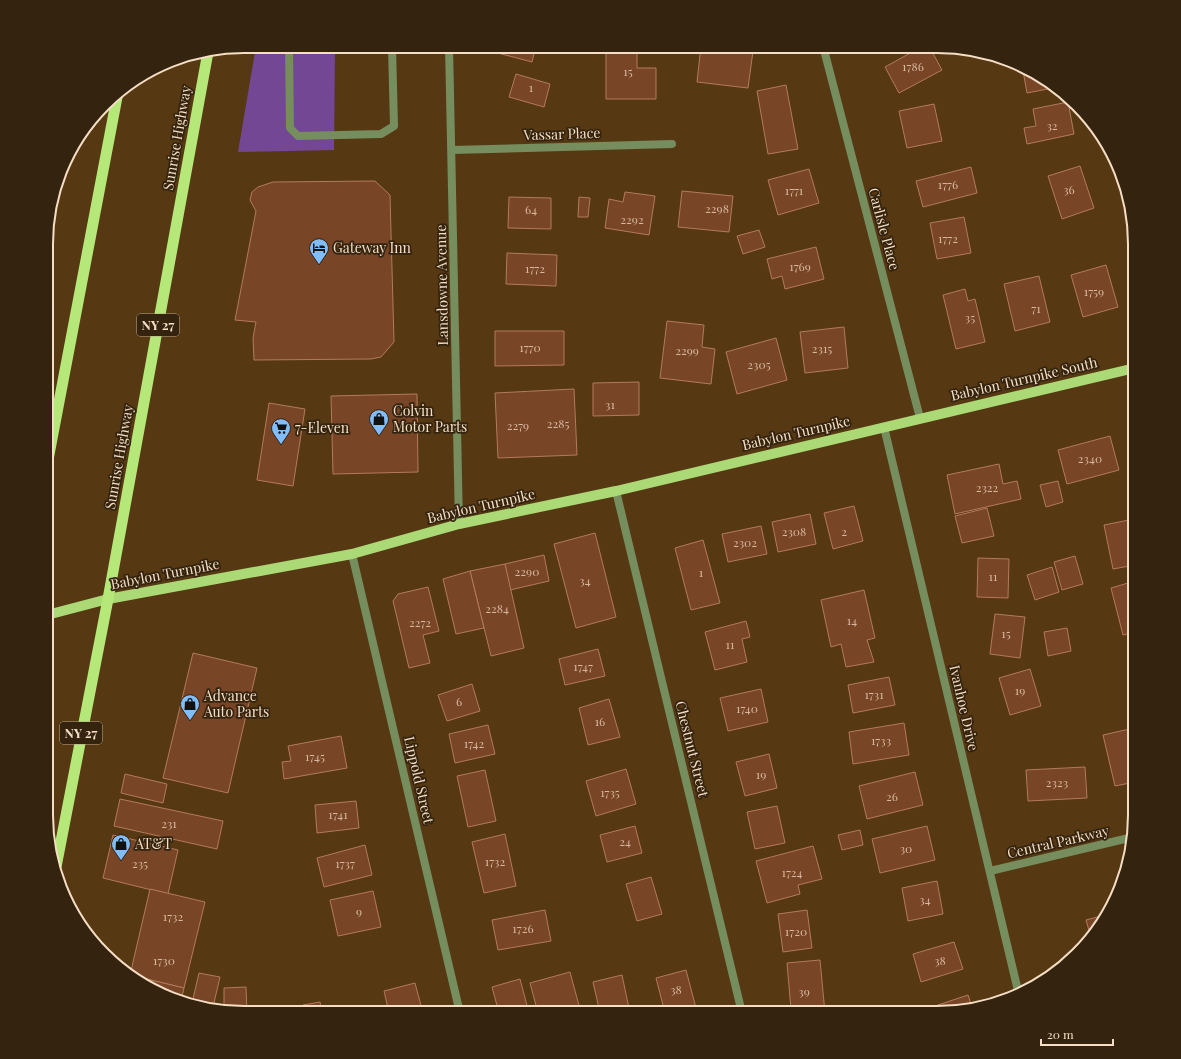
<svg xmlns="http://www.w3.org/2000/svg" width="1181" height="1059" font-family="'Playfair Display',serif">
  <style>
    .green { fill: #734793 }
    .building { fill: #794527; stroke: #b37a5b }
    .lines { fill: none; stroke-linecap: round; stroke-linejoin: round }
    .path { stroke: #a68c6d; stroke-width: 2.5; stroke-dasharray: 2 2; stroke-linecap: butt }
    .service { stroke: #768d5e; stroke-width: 8 }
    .minor { stroke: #768d5e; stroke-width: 8 }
    .primary { stroke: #abd975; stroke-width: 10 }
    .trunk { stroke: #b5e879; stroke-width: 11 }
    .labels { text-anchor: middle; stroke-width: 3.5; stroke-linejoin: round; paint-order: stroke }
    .number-label { font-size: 12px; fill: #d6b89e }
    .shield { fill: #34230e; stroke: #bba68e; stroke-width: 1 }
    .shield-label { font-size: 13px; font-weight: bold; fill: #f5dec5 }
    .street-label { font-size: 14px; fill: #f5dec5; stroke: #34230e }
    .poi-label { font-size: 14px; fill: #f5dec5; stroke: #34230e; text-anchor: start }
    .rim { fill: none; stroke: #f5dec5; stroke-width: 2 }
  </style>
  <rect width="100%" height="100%" fill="#563913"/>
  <path class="green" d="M256,46H335L334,150L238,152Z"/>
  <g class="building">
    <path d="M496,46H536L532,62L494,52Z"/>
    <path d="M606,46H637V68H656V99H606Z"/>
    <path d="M701,46L753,51L748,88L697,82Z"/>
    <path d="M923,46H929L942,70L899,93L885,67Z"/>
    <path d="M1022,65L1025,66L1053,88L1027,93Z"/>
    <path d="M516,74L550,84L544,107L509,97Z"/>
    <path d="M786,85L798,149L768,154L757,91Z"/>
    <path d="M1068,102L1074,134L1027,144L1024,128L1036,126L1033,109Z"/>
    <path d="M934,104L942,141L907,148L899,111Z"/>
    <path d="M1080,166L1094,208L1062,219L1048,176Z"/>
    <path d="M971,167L977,193L923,207L916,181Z"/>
    <path d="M809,169L819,203L778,215L768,180Z"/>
    <path d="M375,181L390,195L394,342L381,357L371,359L254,360L253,338L256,322L235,320L256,211L250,200L252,192L258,187L273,182Z"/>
    <path d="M682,191L733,196L729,232L678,227Z"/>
    <path d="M625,192L655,196L649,235L605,228L609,199L623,202Z"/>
    <path d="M509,197L551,198V229L508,228Z"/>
    <path d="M579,197L590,198L588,217H578Z"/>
    <path d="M964,217L971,253L937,259L930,223Z"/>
    <path d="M759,230L765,247L743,254L737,236Z"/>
    <path d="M816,247L824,279L785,289L782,276L772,279L767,259Z"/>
    <path d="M507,253L557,255L556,286L506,284Z"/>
    <path d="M1106,265L1118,307L1083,317L1071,275Z"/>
    <path d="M1039,276L1050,322L1015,331L1004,284Z"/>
    <path d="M965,289L968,301L975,299L985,342L956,349L943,295Z"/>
    <path d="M667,321L704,325L702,347L715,349L711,384L660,378Z"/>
    <path d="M844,327L848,368L805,373L800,332Z"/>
    <path d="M495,331H564V365L495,366Z"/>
    <path d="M776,338L787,380L737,394L726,352Z"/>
    <path d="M639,382V415L593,416V383Z"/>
    <path d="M574,389L577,455L498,458L495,393Z"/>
    <path d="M417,394L418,472L333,474L331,396Z"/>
    <path d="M269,403L305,409L293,486L257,480Z"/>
    <path d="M1110,436L1119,470L1067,484L1058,450Z"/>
    <path d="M999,464L1003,484L1017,481L1021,499L955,514L947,475Z"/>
    <path d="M1058,481L1063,502L1046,507L1040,485Z"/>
    <path d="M854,506L863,541L833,549L824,513Z"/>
    <path d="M987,508L994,536L962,543L955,516Z"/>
    <path d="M810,514L816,544L778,552L772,522Z"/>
    <path d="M1134,519L1135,565L1113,569L1104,525Z"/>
    <path d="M761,526L767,554L728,562L722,534Z"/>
    <path d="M595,533L616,617L576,628L554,544Z"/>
    <path d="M703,540L720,603L691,610L675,548Z"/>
    <path d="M544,555L549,581L510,590L505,564Z"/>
    <path d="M1075,556L1083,584L1062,590L1054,562Z"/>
    <path d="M978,558L1009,559L1008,598L977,597Z"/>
    <path d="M505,564L524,648L491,656L470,571Z"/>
    <path d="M1052,567L1059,592L1035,600L1027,575Z"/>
    <path d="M470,571L484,628L456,634L443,579Z"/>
    <path d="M1135,581V632L1123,635L1111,588Z"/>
    <path d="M428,587L439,631L423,635L430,663L409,668L393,601L398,594Z"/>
    <path d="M864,590L875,638L867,640L874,662L846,667L841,644L831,647L821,600Z"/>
    <path d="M995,614L1025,617L1020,658L990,654Z"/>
    <path d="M746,621L750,637L742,639L747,662L715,670L705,632Z"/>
    <path d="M1067,628L1071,651L1048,656L1044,632Z"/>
    <path d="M598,649L605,676L565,685L559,659Z"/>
    <path d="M193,653L257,668L228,793L163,778Z"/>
    <path d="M1030,669L1041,706L1010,715L999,678Z"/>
    <path d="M889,677L895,705L853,713L848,685Z"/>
    <path d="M472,684L480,711L447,721L438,695Z"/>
    <path d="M761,689L768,722L728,731L720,698Z"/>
    <path d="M609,699L620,737L588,745L579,708Z"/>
    <path d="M904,723L909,755L853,764L849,732Z"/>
    <path d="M488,725L495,754L455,763L449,734Z"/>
    <path d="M1134,728L1135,782L1115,786L1103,735Z"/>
    <path d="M341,736L347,768L284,779L282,762L291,761L288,746Z"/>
    <path d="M769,754L777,788L745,796L736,762Z"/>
    <path d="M1085,767L1087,798L1028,801L1026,770Z"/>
    <path d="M626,769L636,804L596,816L586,781Z"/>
    <path d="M485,770L496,821L468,827L457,776Z"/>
    <path d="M915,772L923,805L867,819L859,786Z"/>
    <path d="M125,774L167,784L163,803L121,793Z"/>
    <path d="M120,799L223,821L217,849L114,826Z"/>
    <path d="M356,801L359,828L317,833L315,805Z"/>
    <path d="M777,806L785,843L755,849L747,812Z"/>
    <path d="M635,826L642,853L607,862L600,835Z"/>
    <path d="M927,826L935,860L880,873L872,839Z"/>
    <path d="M860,830L863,845L842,850L838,835Z"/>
    <path d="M505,834L516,886L484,893L472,842Z"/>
    <path d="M113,835L178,850L168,894L103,878Z"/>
    <path d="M365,845L372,875L324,887L317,858Z"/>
    <path d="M813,846L822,879L798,885L800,894L767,903L756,861Z"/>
    <path d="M651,877L662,914L637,921L626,884Z"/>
    <path d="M937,881L943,914L908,921L902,888Z"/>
    <path d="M150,889L205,902L184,988L130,975Z"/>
    <path d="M373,891L381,927L338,936L330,900Z"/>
    <path d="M545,910L551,941L498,950L492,920Z"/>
    <path d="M807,910L812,948L783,952L778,914Z"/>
    <path d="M1105,915L1090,934L1086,920Z"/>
    <path d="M954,942L963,969L921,982L913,954Z"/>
    <path d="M820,960L825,1013H808V1008L791,1009L787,963Z"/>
    <path d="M686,970L696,1008L679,1013H665L656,978Z"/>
    <path d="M570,972L581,1013H538L530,983Z"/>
    <path d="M199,973L220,977L213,1007L192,1003Z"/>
    <path d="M130,975L184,988L181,1001L168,998Z"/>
    <path d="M622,975L630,1013H600L593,982Z"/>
    <path d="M520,979L529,1013H499L492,987Z"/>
    <path d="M415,983L423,1013H389L384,991Z"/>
    <path d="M246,987L247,1013L224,1009V988Z"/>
    <path d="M968,995L972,1007L950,1013H927L926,1009Z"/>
    <path d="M320,1002L322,1013H304L303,1005Z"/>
    <path d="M376,1008L378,1013H357Z"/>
  </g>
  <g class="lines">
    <path class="path" d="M47,682L54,680"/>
    <path class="service" d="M289,46L290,128L298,136L381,134L394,126L392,46"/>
    <g class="minor">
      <path d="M449,46L459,524"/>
      <path d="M823,46L920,418"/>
      <path d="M452,150L672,144"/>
      <path d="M884,427L1019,995"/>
      <path d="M616,491L742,1013"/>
      <path d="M352,554L460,1013"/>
      <path d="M990,871L1133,837"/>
    </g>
    <path class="primary" d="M47,615L108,599L352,554L459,524L616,491L1135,368"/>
    <g class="trunk">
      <path d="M47,465L118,92"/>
      <path d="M56,867L108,599L208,52"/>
    </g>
  </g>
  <defs>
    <symbol id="hotel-pin" viewBox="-11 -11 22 30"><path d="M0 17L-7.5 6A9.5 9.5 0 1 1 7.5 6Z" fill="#80bdfa" stroke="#34230e"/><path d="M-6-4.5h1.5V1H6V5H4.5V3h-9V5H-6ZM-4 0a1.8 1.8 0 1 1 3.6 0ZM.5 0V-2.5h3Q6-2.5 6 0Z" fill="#111"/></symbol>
    <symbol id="shop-pin" viewBox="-11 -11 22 30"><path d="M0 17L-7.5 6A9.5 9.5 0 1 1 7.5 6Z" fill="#80bdfa" stroke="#34230e"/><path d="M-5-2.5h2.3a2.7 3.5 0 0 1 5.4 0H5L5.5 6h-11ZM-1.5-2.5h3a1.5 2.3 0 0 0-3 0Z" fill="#111"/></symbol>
    <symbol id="supermarket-pin" viewBox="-11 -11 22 30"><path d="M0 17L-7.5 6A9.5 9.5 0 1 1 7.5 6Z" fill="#80bdfa" stroke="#34230e"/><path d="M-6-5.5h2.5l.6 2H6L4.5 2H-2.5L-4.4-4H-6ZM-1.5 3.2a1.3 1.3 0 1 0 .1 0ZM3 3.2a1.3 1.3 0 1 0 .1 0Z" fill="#111"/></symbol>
  </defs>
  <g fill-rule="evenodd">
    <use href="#hotel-pin" x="308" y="237" width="22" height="30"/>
    <use href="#shop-pin" x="368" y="408" width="22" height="30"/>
    <use href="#supermarket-pin" x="270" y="417" width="22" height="30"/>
    <use href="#shop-pin" x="179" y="693" width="22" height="30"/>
    <use href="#shop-pin" x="110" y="833" width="22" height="30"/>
  </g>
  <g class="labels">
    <g class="number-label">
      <text x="913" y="71">1786</text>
      <text x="628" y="76">15</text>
      <text x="531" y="92">1</text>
      <text x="1052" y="130">32</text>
      <text x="948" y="189">1776</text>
      <text x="1069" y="194">36</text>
      <text x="794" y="195">1771</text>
      <text x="717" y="213">2298</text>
      <text x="531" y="214">64</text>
      <text x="632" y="224">2292</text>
      <text x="948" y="243">1772</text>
      <text x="800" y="271">1769</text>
      <text x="535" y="273">1772</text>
      <text x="1094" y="296">1759</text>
      <text x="1036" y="313">71</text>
      <text x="970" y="322">35</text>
      <text x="530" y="352">1770</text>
      <text x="822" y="353">2315</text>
      <text x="687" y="355">2299</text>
      <text x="759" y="369">2305</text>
      <text x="610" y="409">31</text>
      <text x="558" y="428">2285</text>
      <text x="518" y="430">2279</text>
      <text x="1090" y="463">2340</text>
      <text x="987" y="492">2322</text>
      <text x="794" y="536">2308</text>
      <text x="844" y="536">2</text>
      <text x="745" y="547">2302</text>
      <text x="527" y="576">2290</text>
      <text x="701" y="577">1</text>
      <text x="993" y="581">11</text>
      <text x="585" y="585">34</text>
      <text x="497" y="613">2284</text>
      <text x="852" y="625">14</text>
      <text x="420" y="627">2272</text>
      <text x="1006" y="638">15</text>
      <text x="730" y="649">11</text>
      <text x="583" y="671">1747</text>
      <text x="1020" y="695">19</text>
      <text x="874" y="699">1731</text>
      <text x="459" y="706">6</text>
      <text x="747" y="713">1740</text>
      <text x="600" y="726">16</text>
      <text x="881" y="745">1733</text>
      <text x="474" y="748">1742</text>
      <text x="315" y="761">1745</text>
      <text x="761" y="779">19</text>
      <text x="1057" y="787">2323</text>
      <text x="610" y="797">1735</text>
      <text x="892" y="801">26</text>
      <text x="338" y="819">1741</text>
      <text x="169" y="828">231</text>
      <text x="625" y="846">24</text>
      <text x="906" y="853">30</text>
      <text x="495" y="866">1732</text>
      <text x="140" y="868">235</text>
      <text x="345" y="868">1737</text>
      <text x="792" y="877">1724</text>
      <text x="925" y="904">34</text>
      <text x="359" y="916">9</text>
      <text x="173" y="921">1732</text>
      <text x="523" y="933">1726</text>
      <text x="796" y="936">1720</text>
      <text x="164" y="965">1730</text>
      <text x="940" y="965">38</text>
      <text x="676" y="994">38</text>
      <text x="804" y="996">39</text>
    </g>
    <g class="shield">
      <rect x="137" y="314" width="42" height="22" rx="3"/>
      <rect x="60" y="722" width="42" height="22" rx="3"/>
    </g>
    <g class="shield-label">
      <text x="158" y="330">NY 27</text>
      <text x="81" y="738">NY 27</text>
    </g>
    <g class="street-label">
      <text transform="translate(562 134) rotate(-2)" y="5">Vassar Place</text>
      <text transform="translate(177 138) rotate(-80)" y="5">Sunrise Highway</text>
      <text transform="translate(884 229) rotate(75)" y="5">Carlisle Place</text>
      <text transform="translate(442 285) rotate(-91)" y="5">Lansdowne Avenue</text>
      <text transform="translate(1024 379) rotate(-13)" y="5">Babylon Turnpike South</text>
      <text transform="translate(796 433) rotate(-13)" y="5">Babylon Turnpike</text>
      <text transform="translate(119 457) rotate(-80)" y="5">Sunrise Highway</text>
      <text transform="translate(481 506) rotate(-13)" y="5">Babylon Turnpike</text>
      <text transform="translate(165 574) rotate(-11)" y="5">Babylon Turnpike</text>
      <text transform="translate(964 708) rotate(77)" y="5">Ivanhoe Drive</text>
      <text transform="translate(692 749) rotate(76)" y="5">Chestnut Street</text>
      <text transform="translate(419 780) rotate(77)" y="5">Lippold Street</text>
      <text transform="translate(1058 842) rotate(-13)" y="5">Central Parkway</text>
    </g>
    <g class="poi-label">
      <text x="333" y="253">Gateway Inn</text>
      <text x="393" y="416">Colvin<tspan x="393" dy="16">Motor Parts</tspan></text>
      <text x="295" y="433">7-Eleven</text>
      <text x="204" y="701">Advance<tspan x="204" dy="16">Auto Parts</tspan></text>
      <text x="135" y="849">AT&amp;T</text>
    </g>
  </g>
  <path d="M0 0H1181V1059H0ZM244 53H937A191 191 0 0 1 1128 244V815A191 191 0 0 1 937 1006H244A191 191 0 0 1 53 815V244A191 191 0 0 1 244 53Z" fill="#34230e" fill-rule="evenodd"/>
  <path class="rim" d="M244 53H937A191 191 0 0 1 1128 244V815A191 191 0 0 1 937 1006H244A191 191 0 0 1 53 815V244A191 191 0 0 1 244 53Z"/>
  <path d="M1041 1039v6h72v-6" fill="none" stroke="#f5dec5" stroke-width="2"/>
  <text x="1047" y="1039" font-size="12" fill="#f5dec5" stroke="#34230e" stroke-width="3" paint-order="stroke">20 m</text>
</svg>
